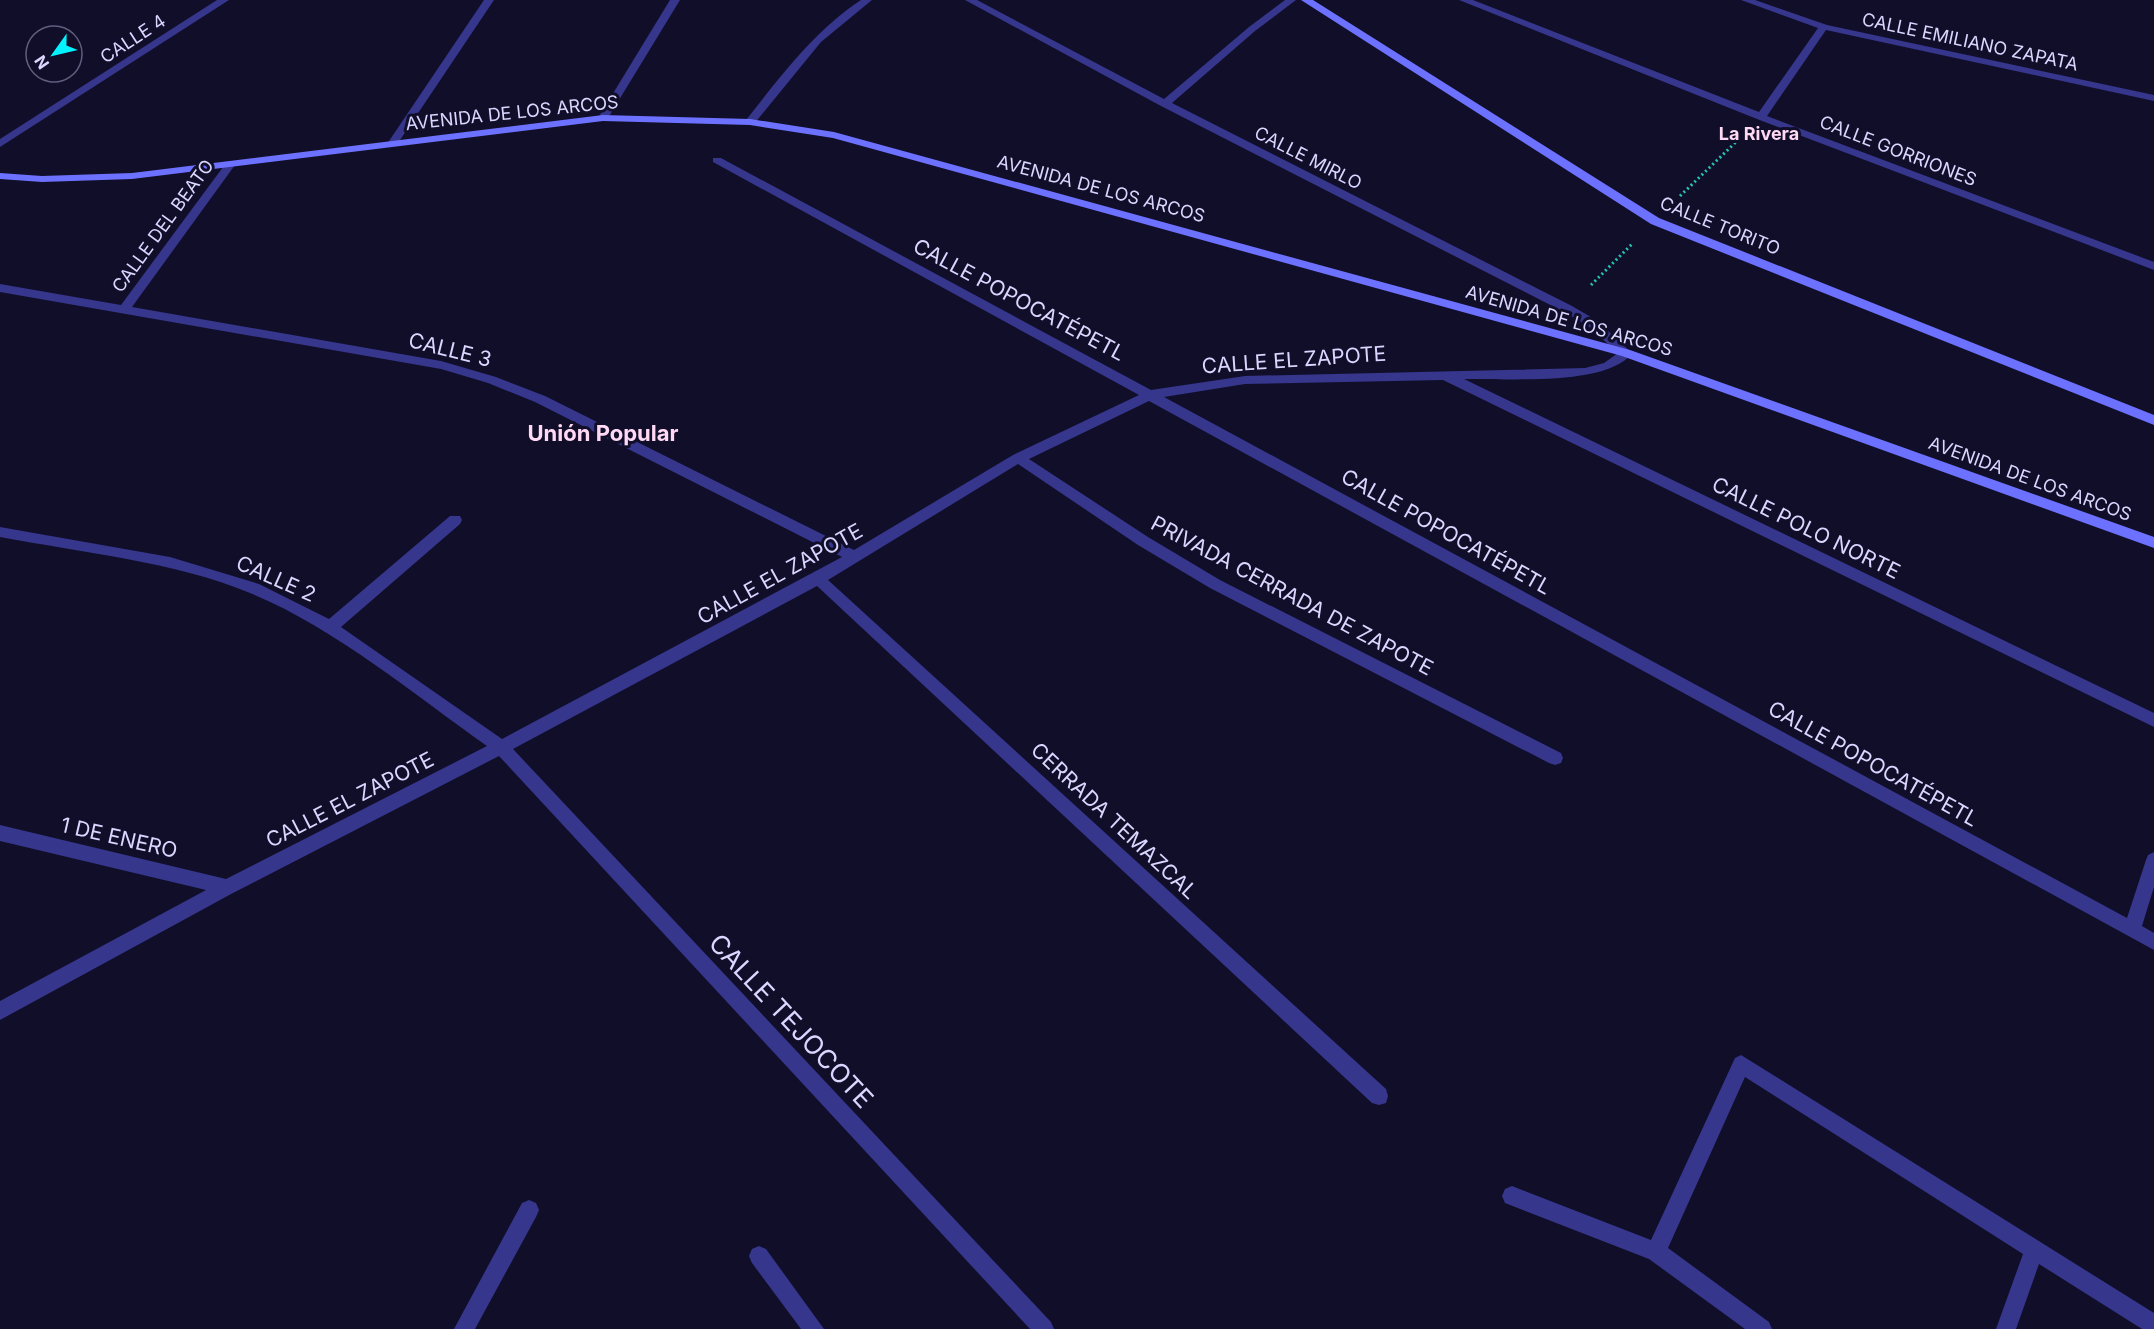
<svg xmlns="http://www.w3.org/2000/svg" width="2154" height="1329" font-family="Inter,sans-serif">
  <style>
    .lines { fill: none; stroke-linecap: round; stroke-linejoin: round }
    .path { stroke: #25c4b3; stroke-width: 3; stroke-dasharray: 2 3; stroke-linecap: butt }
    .lane { fill: #35368c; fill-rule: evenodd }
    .street { fill: #35368c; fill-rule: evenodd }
    .secondary { fill: #6d71ff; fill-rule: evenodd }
    .labels { text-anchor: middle; stroke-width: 6; stroke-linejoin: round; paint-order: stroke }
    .far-street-label { font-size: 18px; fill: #d9d6ff; stroke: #110e29 }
    .far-neighbourhood-label { font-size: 18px; font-weight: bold; fill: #ffd8f3; stroke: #110e29 }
    .street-label { font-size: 21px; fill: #d9d6ff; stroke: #110e29 }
    .neighbourhood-label { font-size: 22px; font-weight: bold; fill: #ffd8f3; stroke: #110e29 }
    .near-street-label { font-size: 26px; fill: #d9d6ff; stroke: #110e29 }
  </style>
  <rect width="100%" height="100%" fill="#110e29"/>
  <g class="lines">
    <g class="path">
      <path d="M1680,196L1737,141"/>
      <path d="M1591,285L1632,244"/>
    </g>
    <g class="lane">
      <path d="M529,1200L536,1203L539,1210L536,1217L475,1329H454L522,1203Z"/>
      <path d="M759,1246L766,1249L824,1329H801L752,1263L749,1256L752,1249Z"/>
    </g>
    <g class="street">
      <path d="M217,0H229L0,147V139Z"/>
      <path d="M484,0H494L396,146H388L387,144Z"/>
      <path d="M670,0H680L608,118L599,120L598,118Z"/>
      <path d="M861,0H872L821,42L754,124H746V120C781,76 814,31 861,0Z"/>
      <path d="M965,0H977L1164,99L1249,27L1285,0H1296L1255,31L1172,103L1572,306L1596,320L1632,353C1607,387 1505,378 1464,379L2154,713V727L1443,380L1245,384L1164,397L2127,918L2146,860L2148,855L2154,852V887L2142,926L2154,933V950L1149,401L1029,459L1148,537L1220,580L1561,753L1563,758L1561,763L1555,765L1549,763L1210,588L1138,545L1018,464L828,580L1386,1089L1388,1096L1386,1103L1379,1105L1372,1103L817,586L513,749L1051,1322L1054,1329H1030L499,756L233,893L0,1020V1001L206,890L0,841V825L226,879L487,746C415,695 332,626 250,593C176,562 79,552 0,537V527L170,557L259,584L329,619L450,516H460L462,520L460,524L341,627L502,739L842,557L535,402L488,383L441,369L0,292V284L121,305L226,163H234L235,165L132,307L441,361L496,377L545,396L854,550L1013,455L1139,395L713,162V158H721L1151,390L1245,376L1585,368L1604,363L1618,353L1588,326L1564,312L1161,106Z"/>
      <path d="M1459,0H1473L1759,112L1818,28L1741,0H1755L1827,25L2154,95V101L1826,30L1767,116L2154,262V270L1757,119Z"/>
      <path d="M1741,1055L2154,1313V1329H2142L2039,1264L2016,1329H1996L2023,1254L1745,1077L1668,1248L1769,1322L1772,1329H1745L1649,1259L1505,1203L1502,1196L1505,1189L1512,1186L1651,1240L1735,1058Z"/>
    </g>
    <g class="secondary">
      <path d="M1301,0H1313L1659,218L2154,415V425L1651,224Z"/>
      <path d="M603,115L750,119L834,132L1630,350L2154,537V548L1622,356L833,138L750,125L603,121L132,179L42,182L0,179V173L42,176L132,173Z"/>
    </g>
  </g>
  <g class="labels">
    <g class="far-street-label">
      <text transform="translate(133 39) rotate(-33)" y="6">CALLE 4</text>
      <text transform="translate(1970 42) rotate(12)" y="6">CALLE EMILIANO ZAPATA</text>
      <text transform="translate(512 113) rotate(-6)" y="6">AVENIDA DE LOS ARCOS</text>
      <text transform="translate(1898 151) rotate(21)" y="6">CALLE GORRIONES</text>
      <text transform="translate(1308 158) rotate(27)" y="6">CALLE MIRLO</text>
      <text transform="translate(1101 189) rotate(15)" y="6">AVENIDA DE LOS ARCOS</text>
      <text transform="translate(163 226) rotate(-54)" y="6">CALLE DEL BEATO</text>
      <text transform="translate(1720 226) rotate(22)" y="6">CALLE TORITO</text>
      <text transform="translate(1569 321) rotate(16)" y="6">AVENIDA DE LOS ARCOS</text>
      <text transform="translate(2030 479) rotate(20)" y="6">AVENIDA DE LOS ARCOS</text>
    </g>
    <g class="far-neighbourhood-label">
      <text x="1759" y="140">La Rivera</text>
    </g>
    <g class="street-label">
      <text transform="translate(1019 300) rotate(28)" y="7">CALLE POPOCATÉPETL</text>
      <text transform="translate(450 350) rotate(14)" y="7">CALLE 3</text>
      <text transform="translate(1294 360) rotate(-4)" y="7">CALLE EL ZAPOTE</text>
      <text transform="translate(1806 528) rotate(26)" y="7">CALLE POLO NORTE</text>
      <text transform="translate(1446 532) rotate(29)" y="7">CALLE POPOCATÉPETL</text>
      <text transform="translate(780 574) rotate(-29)" y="7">CALLE EL ZAPOTE</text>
      <text transform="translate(276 579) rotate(24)" y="7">CALLE 2</text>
      <text transform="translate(1292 596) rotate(28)" y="7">PRIVADA CERRADA DE ZAPOTE</text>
      <text transform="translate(1873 764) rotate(29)" y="7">CALLE POPOCATÉPETL</text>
      <text transform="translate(350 800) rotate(-27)" y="7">CALLE EL ZAPOTE</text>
      <text transform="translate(1114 821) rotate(43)" y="7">CERRADA TEMAZCAL</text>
      <text transform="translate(119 838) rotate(13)" y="7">1 DE ENERO</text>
    </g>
    <g class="neighbourhood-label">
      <text x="603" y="441">Unión Popular</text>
    </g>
    <g class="near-street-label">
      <text transform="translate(791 1021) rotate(47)" y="9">CALLE TEJOCOTE</text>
    </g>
  </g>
  <g transform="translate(54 54) rotate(236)"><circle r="28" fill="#110e29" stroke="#615e7f" stroke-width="1.5"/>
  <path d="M0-4.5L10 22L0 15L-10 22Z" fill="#02f2ff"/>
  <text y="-9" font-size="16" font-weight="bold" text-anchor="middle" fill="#d9d6ff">N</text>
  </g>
</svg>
